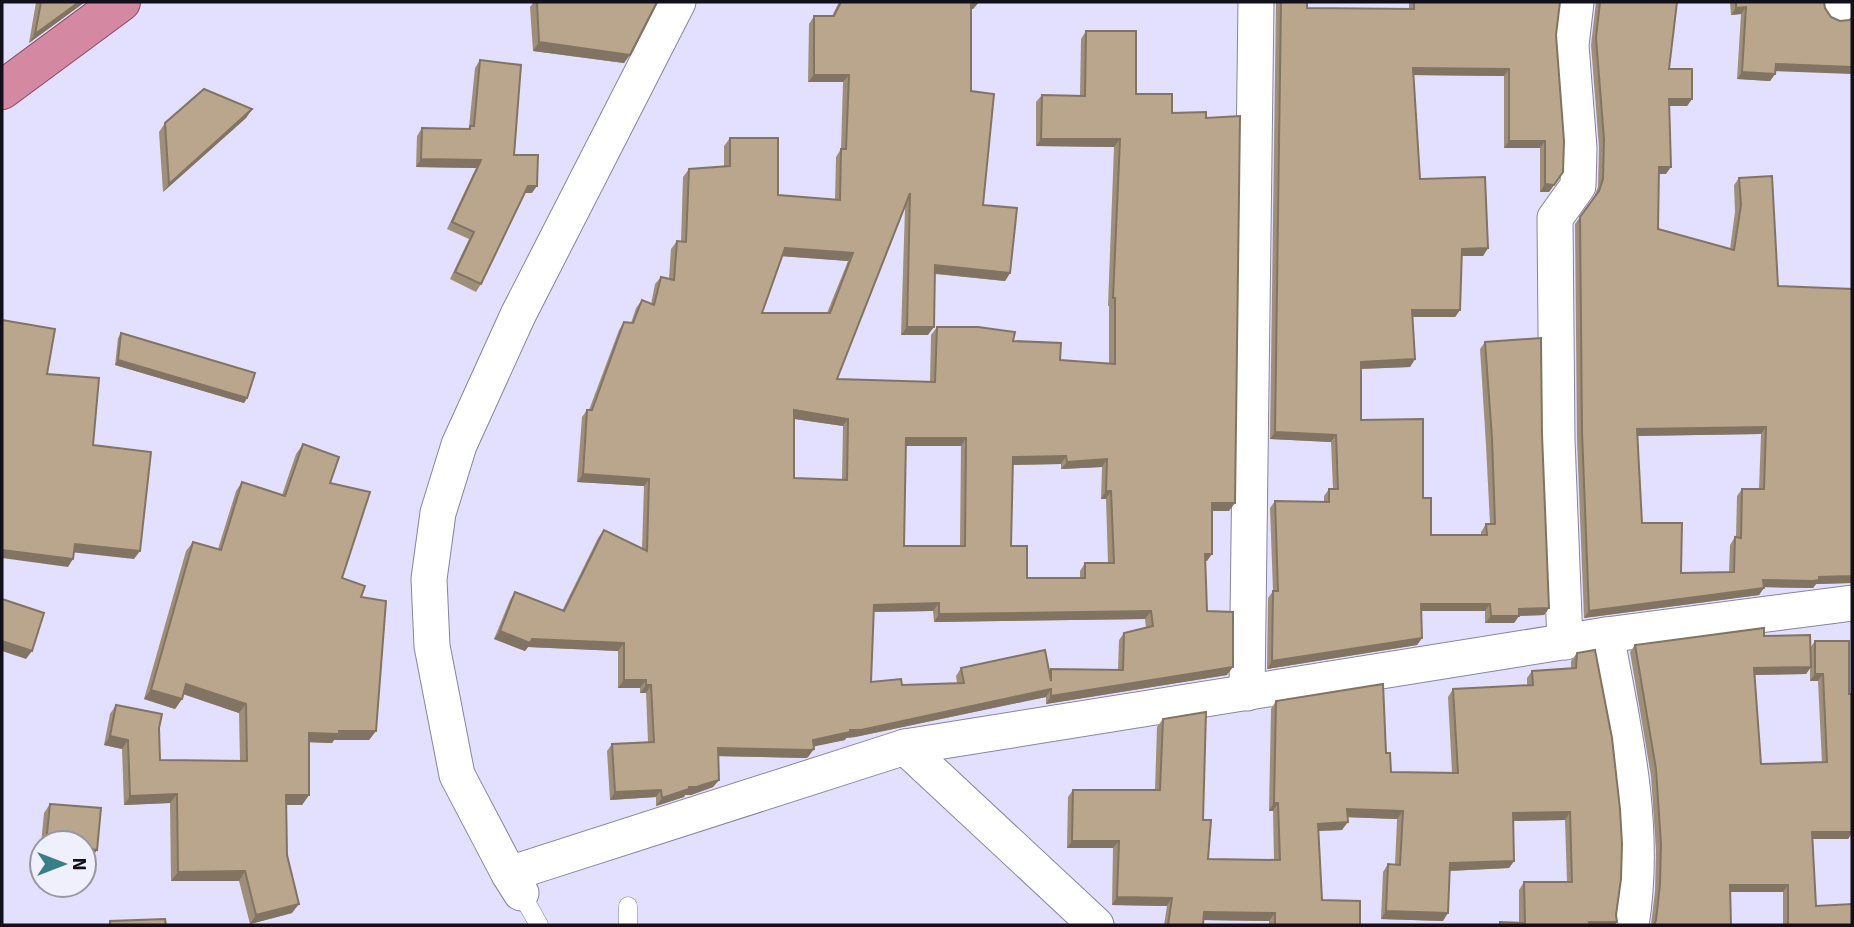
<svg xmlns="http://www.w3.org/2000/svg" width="1854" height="927" font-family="Signika,sans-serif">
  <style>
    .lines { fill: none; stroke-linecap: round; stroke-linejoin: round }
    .service-casing { stroke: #8784a0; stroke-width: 19 }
    .minor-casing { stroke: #8784a0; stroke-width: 37 }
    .trunk-casing { stroke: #8a4a63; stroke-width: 40 }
    .service { stroke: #fff; stroke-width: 18 }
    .minor { stroke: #fff; stroke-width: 35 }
    .trunk { stroke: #d488a2; stroke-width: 38 }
    .wall { fill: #a08f78; fill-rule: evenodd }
    .shaded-wall { fill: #827462 }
    .building { fill: #baa68c; stroke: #827462; stroke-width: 2; fill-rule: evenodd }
  </style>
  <rect width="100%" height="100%" fill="#e3dfff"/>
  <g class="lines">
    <defs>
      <g id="service">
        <path d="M521,893L539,925"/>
        <path d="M628,906V925"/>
      </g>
      <g id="minor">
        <path d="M1838,8L1839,2"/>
        <path d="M1606,635C1624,730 1647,828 1631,925"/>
        <path d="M1565,642L1557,440L1555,218L1578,186L1579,148L1571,45L1576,2"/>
        <path d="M1247,693L1256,2"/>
        <path d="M905,747L1096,925"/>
        <path d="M509,874L905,747L1606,635L1852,603"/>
        <path d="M521,893L509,874L457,775L432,646L429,579L438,513L459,445L518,315L678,2"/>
      </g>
      <path id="trunk" d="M2,90L121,2"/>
    </defs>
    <use href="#service" class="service-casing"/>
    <use href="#minor" class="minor-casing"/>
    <use href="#trunk" class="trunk-casing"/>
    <use href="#service" class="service"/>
    <use href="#minor" class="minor"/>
    <use href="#trunk" class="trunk"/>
  </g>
  <g class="wall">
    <path d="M36,2H85L29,43Z"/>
    <path d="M534,2H657L624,63L533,51L530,7Z"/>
    <path d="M839,2H979L973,9H971V91L983,205L1010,273L1005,281L935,274L928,335H901L905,208L837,379L930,382L931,335L937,327L1013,341L1060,360L1109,364V306H1108L1114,147L1036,146V102L1042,95L1080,96L1081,39L1086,31L1136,94L1172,113L1229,511H1212L1207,561H1205L1207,611L1227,675L1046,704V697L855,737L846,738L845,740L813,746L808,757L806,758L718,756L719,780L713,787L691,795H685L684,797L656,806V797L610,800L607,751L612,744L648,742L646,693H640V688H618V651L528,647L525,651L494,639L510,600L515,592L562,611L598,538L604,530L642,549L644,486L577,482L582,417L587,410H589L619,330L624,322L631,323L636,308L642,300L651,304L655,284L661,277L669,278L671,249L677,241L681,242L683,177L689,169L724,166V146L730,138L778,195L835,200L836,157L841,149L843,82H808L809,24L814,16H832ZM782,256L848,261L827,313H762ZM794,419L843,426L842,480L794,478ZM905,446H961L960,546H904ZM1061,464V469L1102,467L1101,499H1106L1108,563H1085L1080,571V578H1027L1011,546L1013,465ZM933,611L934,622L1145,619L1146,628L1124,633L1119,640L1118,670L1051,669L1049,672L961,668L956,676L957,683L902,685L871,682L873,612Z"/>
    <path d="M1276,2H1307V8L1409,9V2H1560L1556,35L1563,172L1549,192H1540V148H1504V76L1413,75L1420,179L1488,248L1483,256H1462L1460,310L1455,317H1413L1415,359L1410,367L1361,369V420L1423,498L1431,535H1481V532L1486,524H1490L1486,445L1480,349L1485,342L1542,434L1549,608L1544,615L1519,616L1514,623H1485V611H1421L1422,638L1417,645L1267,669L1268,598L1273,591L1270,508L1275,501L1324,502V496L1329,489H1333L1331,442L1270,439Z"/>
    <path d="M1596,2H1677L1669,69L1692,99L1687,106H1669L1666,174H1659L1658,229L1730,249L1735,212L1734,185L1739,178L1778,286L1852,583L1816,584L1813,588H1808L1764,587L1759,595L1584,618L1577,440L1575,224L1594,197L1598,187L1599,147L1591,45ZM1761,434L1759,489H1742L1737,496L1736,537H1735L1730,545L1729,572L1681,573L1642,523L1637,436Z"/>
    <path d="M1730,2H1824L1825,8L1831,17L1840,21L1849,20L1775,71V74L1770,81L1737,79L1741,14L1731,15Z"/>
    <path d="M480,60L514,155L532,193H525L481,284L476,292L450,279L469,239L447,229L476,168L416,167L417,136L422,128L468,129L469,127L475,68Z"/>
    <path d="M252,109L246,118L163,192L159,132L165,123Z"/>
    <path d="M121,333L247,398L244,403L115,365L118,338Z"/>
    <path d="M303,444L330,483L342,578L361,597L376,731L369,740H334L332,743L309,742V795L302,805H286L287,855L292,913L250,924L239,881H171L170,803L124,805L122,749L104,745L110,714L116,705L159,728L160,760L240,761L239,713L183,694L182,699L175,709L144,699L186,551L193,542L218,549L236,491L242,482L282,495L296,454Z"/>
    <path d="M1764,636L1810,648L1815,641L1849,694H1852V833L1848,839H1813L1816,906L1852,925H1783V892H1730L1731,925H1651L1655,891L1656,851L1651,776L1630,652L1635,645ZM1810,668V681H1818L1822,763L1761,764L1755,675L1806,674Z"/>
    <path d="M1577,653L1615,925H1498L1500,922H1519V890L1524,882H1567L1565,820L1513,821L1514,861L1509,868L1450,871L1443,921L1381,919L1383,872L1388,864L1395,865L1397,819L1347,817L1342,830L1318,831L1322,900L1360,925H1269V921L1203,920V925H1164L1167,906L1112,905L1113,848H1067L1068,797L1073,790H1155L1157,727L1163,719L1203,820L1208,859L1274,860L1273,811H1269L1271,709L1276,701L1386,753L1391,772H1452L1448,697L1453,689L1527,685V678L1532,671L1571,668V661Z"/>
    <path d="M50,804L97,850L91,858L84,843H42V854H40L44,813Z"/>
  </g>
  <g class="shaded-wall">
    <path d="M79,2H85L29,43L35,34Z"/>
    <path d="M971,2H979L973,9H965Z"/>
    <path d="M1746,7L1741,14L1731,15L1736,8Z"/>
    <path d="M539,42L630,55L624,63L533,51Z"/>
    <path d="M1776,64L1852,67V74L1770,71Z"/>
    <path d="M1413,68L1509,69L1504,76L1408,75Z"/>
    <path d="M1742,72L1775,74L1770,81L1737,79Z"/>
    <path d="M814,75H849L843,82H808Z"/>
    <path d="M1669,99H1692L1687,106H1664Z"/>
    <path d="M252,109L246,118L163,192L169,184Z"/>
    <path d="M1041,139H1120L1114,147L1036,146Z"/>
    <path d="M1509,141H1545L1540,148H1504Z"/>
    <path d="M421,159L481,160L476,168L416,167Z"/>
    <path d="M1659,167H1671L1666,174H1654Z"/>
    <path d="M1545,184L1554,185L1549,192H1540Z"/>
    <path d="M528,186H537L532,193H523Z"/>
    <path d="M785,248L853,253L848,261L779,256Z"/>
    <path d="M1488,248L1483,256H1457L1462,249Z"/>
    <path d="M935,265L1010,273L1005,281L930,273Z"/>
    <path d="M1412,310H1460L1455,317H1407Z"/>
    <path d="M907,327H934L928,335H901Z"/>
    <path d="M1415,359L1410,367L1356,369L1361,362Z"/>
    <path d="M118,360L247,398L244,403L115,365Z"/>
    <path d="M794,410L848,419L843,426L789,418Z"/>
    <path d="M1766,427L1761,434L1632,436L1637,429Z"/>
    <path d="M1275,432L1336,435L1331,442L1270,439Z"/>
    <path d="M906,438H966L961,446H900Z"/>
    <path d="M1066,456L1061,464L1008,465L1013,457Z"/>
    <path d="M1107,459L1102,467L1061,469L1067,462Z"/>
    <path d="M583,474L649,479L644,486L577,482Z"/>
    <path d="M1106,491H1111L1106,499H1101Z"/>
    <path d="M1212,503H1235L1229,511H1207Z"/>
    <path d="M75,544L140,551L134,559L70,552Z"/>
    <path d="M2,550L73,559L68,567L2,558Z"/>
    <path d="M1205,554H1212L1207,561H1200Z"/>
    <path d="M1852,576V583L1816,584L1813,588H1808L1758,587L1763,580Z"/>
    <path d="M1764,588L1759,595L1584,618L1589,611Z"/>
    <path d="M939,603L933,611L868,612L874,605Z"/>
    <path d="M1421,604H1490L1485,611H1416Z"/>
    <path d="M1549,608L1544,615L1514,616L1519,609Z"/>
    <path d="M1151,611L1145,619L934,622L939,614Z"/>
    <path d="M1491,616H1519L1514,623H1485Z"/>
    <path d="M500,631L532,639L624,643L618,651L528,647L525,651L494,639Z"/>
    <path d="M1422,638L1417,645L1267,669L1272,661Z"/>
    <path d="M2,641L32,651L26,659L2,651Z"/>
    <path d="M1233,667L1227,675L1046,704L1051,696Z"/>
    <path d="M1811,667L1806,674L1749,675L1754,668Z"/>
    <path d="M1815,674H1823L1818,681H1810Z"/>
    <path d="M624,680H646L640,688H618Z"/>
    <path d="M186,684L246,704L239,713L180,693Z"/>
    <path d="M646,685H651L646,693H640Z"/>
    <path d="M1051,689L1046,697L855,737L846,738L845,740L807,748L813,740L850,730Z"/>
    <path d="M151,690L182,699L175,709L144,699Z"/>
    <path d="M339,731H376L369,740H334L332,743L302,742L309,733Z"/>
    <path d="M110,736L128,740L122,749L104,745Z"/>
    <path d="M718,748L814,749L808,757L806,758L712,756Z"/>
    <path d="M719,780L713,787L691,795H685L684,797L656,806L662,798L689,787Z"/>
    <path d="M661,790L656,797L610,800L615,792Z"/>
    <path d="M177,794L170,803L124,805L130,796Z"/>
    <path d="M286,795H309L302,805H280Z"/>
    <path d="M1274,803H1278L1273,811H1269Z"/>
    <path d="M1347,809L1403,811L1397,819L1342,817Z"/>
    <path d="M1570,812L1565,820L1507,821L1513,813Z"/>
    <path d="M1348,822L1342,830L1312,831L1318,824Z"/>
    <path d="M1812,832H1852V833L1848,839H1808Z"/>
    <path d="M1072,841H1119L1113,848H1067Z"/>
    <path d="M84,848L97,850L91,858H84Z"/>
    <path d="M1514,861L1509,868L1444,871L1450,863Z"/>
    <path d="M245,871L239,881H171L178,872Z"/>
    <path d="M1730,885H1788L1783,892H1725Z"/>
    <path d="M1117,897L1172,898L1167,906L1112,905Z"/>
    <path d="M299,904L292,913L250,924L256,915Z"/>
    <path d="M1386,911L1448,913L1443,921L1381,919Z"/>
    <path d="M1204,912L1275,913L1269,921L1199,920Z"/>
    <path d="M1589,922H1617L1615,925H1587Z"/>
  </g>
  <g class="building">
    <path d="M41,2H79L35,34Z"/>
    <path d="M537,2H657L630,55L539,42Z"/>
    <path d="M841,2H971V91L994,94L983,205L1017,208L1010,273L935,265L934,327H907L910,193L837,379L935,382L937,327H978L1015,332L1013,341L1061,343L1060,360L1115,364V298H1113L1120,139H1041L1042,95L1085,96L1086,31H1136V94H1172V113L1206,112V118L1240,116L1235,503H1212V554H1205L1207,611L1233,612V667L1051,696V689L861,730H850V732L813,740L814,749L811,750L718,748L719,780L696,787H689V789L662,798L661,790L615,792L612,744L654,742L651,685H646V680H624V643L532,639L530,643L500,631L515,592L564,611L604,530L647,551L649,479L583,474L587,410H592L624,322L633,323L642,300L654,305L661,277L674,280L677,241L686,242L689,169L730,166V138H778V195L840,200L841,149H846L849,75H814V16H834ZM785,248L853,253L830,313H762ZM794,410L848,419L847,480L794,478ZM906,438H966L965,546H904ZM1066,456L1067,462L1107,459L1106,491H1111L1114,563H1085V578H1027V546H1011L1013,457ZM939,603V614L1151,611L1153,626L1124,633L1123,670L1051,669V681L1045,650L961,668L964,683L902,685L901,679L871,682L874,605Z"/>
    <path d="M1281,2H1307V8L1414,9V2H1560L1556,35L1564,141L1563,172L1554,185L1545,184V141H1509V69L1413,68L1420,179L1485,177L1488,248L1462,249L1460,310H1412L1415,359L1361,362V420L1423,419V498H1431V535H1487L1486,524H1495L1492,438L1485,342L1541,338L1542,434L1549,608L1519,609V616H1491L1490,604H1421L1422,638L1272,661L1273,591H1278L1275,501L1329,502V489H1338L1336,435L1275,432Z"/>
    <path d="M1600,2H1677L1669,69H1692V99H1669L1671,167H1659L1658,229L1734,250L1741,205L1739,178L1772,176L1778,286L1852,289V576L1819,577V580L1813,581L1763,580L1764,588L1589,611L1582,432L1580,217L1599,191L1603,179L1604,139L1596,38ZM1766,427L1764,489H1742L1741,538L1735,537L1734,572L1681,573L1682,523H1642L1637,429Z"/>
    <path d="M1736,2H1824L1825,8L1831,17L1840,21L1849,20L1852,18V67L1776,64L1775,74L1742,72L1746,7L1736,8Z"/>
    <path d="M480,60L521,65L514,155H538L537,186H528L481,284L455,272L474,232L452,222L481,160L421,159L422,128L470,129V126H474Z"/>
    <path d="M204,89L252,109L169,184L165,123Z"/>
    <path d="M2,320L55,329L47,374L99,378L93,445L151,452L140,551L75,544L73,559L2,550Z"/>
    <path d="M121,333L255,373L247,398L118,360Z"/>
    <path d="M303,444L339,457L330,483L370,492L342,578L365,586L361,597L386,601L376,731H339V734L309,733V795H286L287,855L299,904L256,915L245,871L178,872L177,794L130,796L128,740L110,736L116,705L162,714L159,728L160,760L247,761L246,704L186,684L182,699L151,690L193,542L221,550L242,482L285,496Z"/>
    <path d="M2,599L44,613L32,651L2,641Z"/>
    <path d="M1764,628V636L1810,635L1811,667L1754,668L1761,764L1827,762L1823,674H1815V641H1849V694H1852V832H1812L1816,906L1852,904V925H1788V885H1730L1731,925H1654L1656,920L1660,884L1661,844L1656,769L1635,645Z"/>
    <path d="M1595,650L1612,738L1620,809L1622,844L1621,879L1616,915L1617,922H1589L1590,925H1500V922L1525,923L1524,882H1572L1570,812L1513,813L1514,861L1450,863L1448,913L1386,911L1388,864L1400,865L1403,811L1347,809L1348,822L1318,824L1322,900L1360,901V925H1275V913L1204,912L1203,925H1168L1172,898L1117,897L1119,841H1072L1073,790H1160L1163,719L1206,712L1203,820H1211L1208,859L1280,860L1278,803H1274L1276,701L1383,684L1386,753H1390L1391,772L1458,773L1453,689L1533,685L1532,671L1576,668L1577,653Z"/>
    <path d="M50,804L101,808L97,850L84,848V843H46Z"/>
    <path d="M165,919L166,925H110V921Z"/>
  </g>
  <rect width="1854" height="927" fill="none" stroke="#12101b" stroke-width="7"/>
  <g transform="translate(63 864) rotate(90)"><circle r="33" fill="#f0effc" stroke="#9796a2" stroke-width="2"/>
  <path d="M0-5L12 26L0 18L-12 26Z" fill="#377e87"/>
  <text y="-10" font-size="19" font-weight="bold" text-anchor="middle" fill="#12101b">N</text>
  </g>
</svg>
